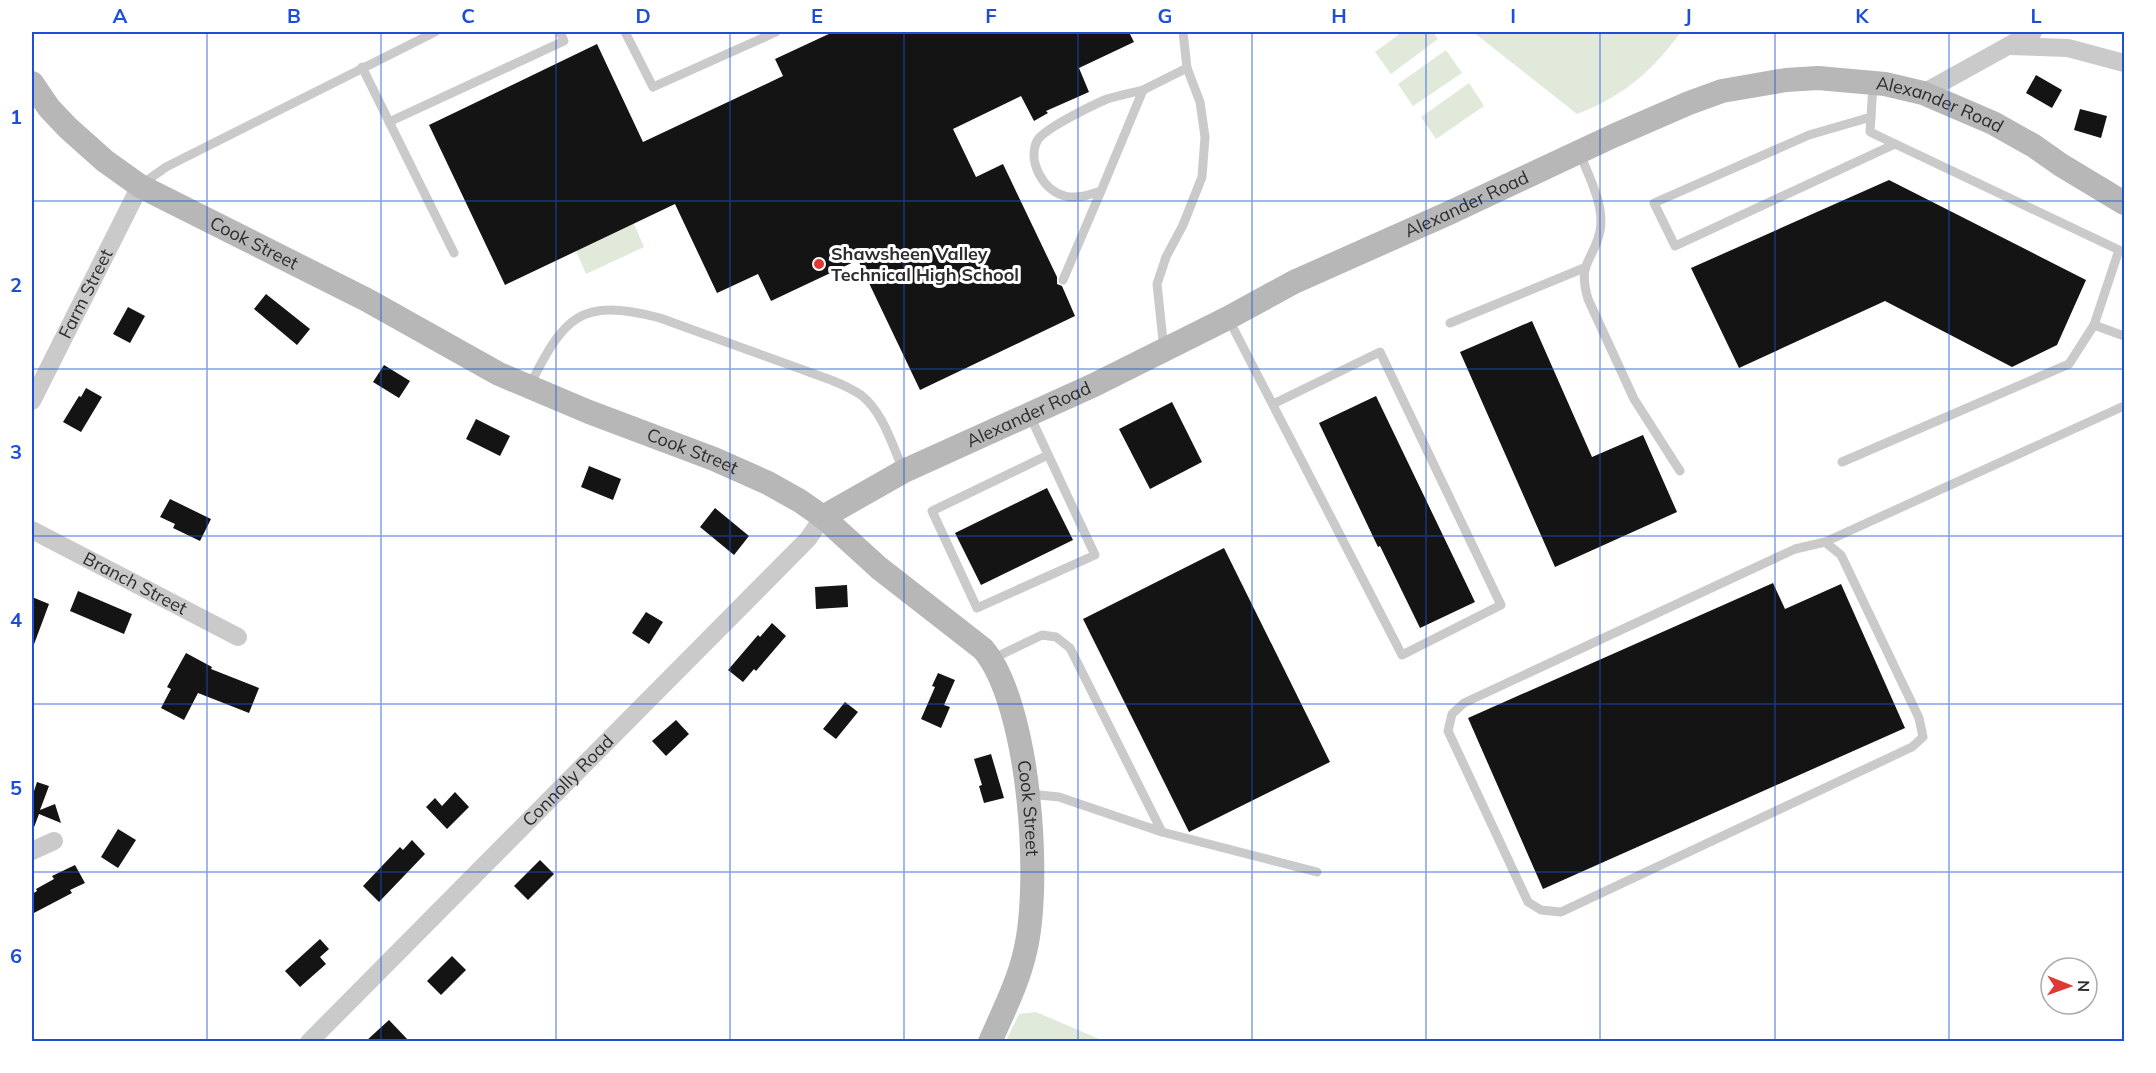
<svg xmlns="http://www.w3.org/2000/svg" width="2156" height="1073" font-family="Mulish,sans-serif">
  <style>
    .green { fill: #e1eada }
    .building { fill: #141414 }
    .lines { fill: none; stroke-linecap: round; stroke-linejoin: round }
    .lane { stroke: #cacaca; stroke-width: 9 }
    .street { stroke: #cacaca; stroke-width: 18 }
    .secondary { stroke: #b7b7b7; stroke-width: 24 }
    .grid { fill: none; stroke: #1d4ed8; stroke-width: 1.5; stroke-opacity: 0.55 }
    .poi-dot { fill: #e03832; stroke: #fff; stroke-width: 2 }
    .labels { text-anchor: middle; stroke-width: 6; stroke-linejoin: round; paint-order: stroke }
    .street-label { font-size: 18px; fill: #2d2d2d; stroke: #fff }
    .poi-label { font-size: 18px; font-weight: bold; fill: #2d2d2d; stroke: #fff; text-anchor: start }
    .neatline { fill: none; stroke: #1d4ed8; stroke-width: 2 }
    .grid-label { font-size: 20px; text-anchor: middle; font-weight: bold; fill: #1d4ed8 }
  </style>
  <rect width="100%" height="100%" fill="#fff"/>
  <g class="green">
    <path d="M1402,32H1433L1438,39L1391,74L1375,52Z"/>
    <path d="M1473,32H1681C1652,71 1624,96 1577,114Z"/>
    <path d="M1446,50L1462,73L1413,106L1398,84Z"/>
    <path d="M1469,83L1484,106L1436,139L1421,117Z"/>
    <path d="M631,217L644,247L586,274L574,246Z"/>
    <path d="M1036,1012L1104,1041H1006L1019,1014Z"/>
  </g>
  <g class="building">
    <path d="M833,32H1129L1134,42L1079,68L1089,92L1046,111L1048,113L1034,121L1021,96L953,129L976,177L1003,164L1057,277V284L1062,286L1075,316L920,390L858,260L771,301L758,274L717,293L675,204L505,285L429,125L597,44L643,142L783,76L775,59Z"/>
    <path d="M2036,75L2062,90L2052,108L2026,93Z"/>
    <path d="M2080,109L2107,116L2101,138L2074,130Z"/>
    <path d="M1889,180L2086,280L2057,345L2012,367L1885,301L1739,368L1691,268Z"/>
    <path d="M266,294L310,329L297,345L254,309Z"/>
    <path d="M128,307L145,316L130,343L113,334Z"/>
    <path d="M1532,321L1592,457L1643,435L1677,512L1555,567L1460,352Z"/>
    <path d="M384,365L410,381L399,398L373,382Z"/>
    <path d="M86,388L102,397L81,432L63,422L79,396L81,397Z"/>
    <path d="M1376,396L1475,602L1420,628L1380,546L1378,547L1319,423Z"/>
    <path d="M1172,402L1202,462L1150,489L1119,429Z"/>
    <path d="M476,419L510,436L500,456L466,439Z"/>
    <path d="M589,466L621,479L613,500L581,487Z"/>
    <path d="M1047,488L1073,540L981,585L955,533Z"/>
    <path d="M170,499L211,519L200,541L173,528L175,524L160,517Z"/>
    <path d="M715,508L749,536L734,555L700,527Z"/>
    <path d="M1224,548L1330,762L1189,832L1083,619Z"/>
    <path d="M1773,583L1785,609L1841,584L1905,728L1543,889L1468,718Z"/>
    <path d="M847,585L848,607L816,609L815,587Z"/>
    <path d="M78,591L132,614L124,634L70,611Z"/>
    <path d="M32,597L49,604L33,647H32Z"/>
    <path d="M646,612L663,622L649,644L632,633Z"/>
    <path d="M772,623L786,636L756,671L754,669L743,682L728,670L758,635L760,637Z"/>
    <path d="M186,653L212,667L211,669L259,688L249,713L198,693L184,720L161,708L171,689L167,687Z"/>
    <path d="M938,673L955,680L944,705L950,707L941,728L921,719L935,687L932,686Z"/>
    <path d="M845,702L858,712L836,739L823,729Z"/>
    <path d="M676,720L689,734L666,756L652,741Z"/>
    <path d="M991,754L1004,798L984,803L979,786L982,785L974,759Z"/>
    <path d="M37,782L49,786L40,810L55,804L61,823L39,814L33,830L32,790L34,791Z"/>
    <path d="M455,792L469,807L447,829L426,807L435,798L442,806Z"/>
    <path d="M118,829L136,840L118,868L101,857Z"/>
    <path d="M412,840L425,854L379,902L363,886L400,847L403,850Z"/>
    <path d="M540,860L554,874L528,900L514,886Z"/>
    <path d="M75,865L85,883L70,890L72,893L32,914V894L37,891L36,889L54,879L52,876Z"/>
    <path d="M320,939L329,949L320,957L326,964L300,987L285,971Z"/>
    <path d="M452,956L466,970L441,995L427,981Z"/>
    <path d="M389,1020L409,1041H366Z"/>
  </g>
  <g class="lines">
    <g class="lane">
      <path d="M625,32L653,87L776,32"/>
      <path d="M1183,32L1187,68"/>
      <path d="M362,67L454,253"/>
      <path d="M1873,85L1870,132L2119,250L2094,325L2124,336"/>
      <path d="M1143,90L1187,68L1200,102L1205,137L1202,177L1183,225L1166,257L1157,284L1164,350"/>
      <path d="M1871,117L1809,135L1654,203L1675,246L1895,144"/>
      <path d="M389,122L564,41L560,32"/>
      <path d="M1580,154C1589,177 1605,206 1600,231C1593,263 1577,261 1588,299L1634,399L1680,471"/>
      <path d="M142,184L166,167L435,32"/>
      <path d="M1063,280L1101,191C1089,195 1077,199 1065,196C1044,191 1027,162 1037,141C1043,129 1093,105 1107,99C1119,95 1131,93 1143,90L1101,191"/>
      <path d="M1228,318L1402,655L1501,605L1380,352L1273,404"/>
      <path d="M1450,323L1584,268"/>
      <path d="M529,387C564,317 579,297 660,318L831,380C841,384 852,389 861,395C883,412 892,445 903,469"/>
      <path d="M1030,416L1095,555L977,608L932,511L1048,455"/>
      <path d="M1842,462L2069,364L2094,325"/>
      <path d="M1825,542L1841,555L1919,718L1923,737L1912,747L1561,912L1541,910L1528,902L1448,731L1452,714L1464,703L1795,549L1825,542L2124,406"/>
      <path d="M992,659L1042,635L1056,637L1070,648L1162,832"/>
      <path d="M1030,794L1059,797L1162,832L1317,872"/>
    </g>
    <g class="street">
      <path d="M2008,46L2068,48L2124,63"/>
      <path d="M1923,93L2033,32"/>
      <path id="s1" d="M32,401L140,186"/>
      <path id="s2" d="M32,530L238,637"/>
      <path d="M32,851L54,841"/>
      <path id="s3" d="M309,1042L808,539L823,517"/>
    </g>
    <g class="secondary">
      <path id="s4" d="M32,83L49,108L68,128L105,161L140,186L367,300L499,374L589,412L714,459L768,483L800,501L823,517L879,568L983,649C1030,704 1042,883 1025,952C1018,983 1003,1012 990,1042"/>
      <path id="s5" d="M823,517L904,471L1094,385L1228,318L1294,282L1449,213L1613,136L1689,103L1722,91L1786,80L1818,78L1885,84L1923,93L1993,123L2034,146L2061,165L2124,203"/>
    </g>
  </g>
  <path class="grid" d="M207,32V1042M381,32V1042M556,32V1042M730,32V1042M904,32V1042M1078,32V1042M1252,32V1042M1426,32V1042M1600,32V1042M1775,32V1042M1949,32V1042M32,201H2124M32,369H2124M32,536H2124M32,704H2124M32,872H2124"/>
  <circle class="poi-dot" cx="819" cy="264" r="6"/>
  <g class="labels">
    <g class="street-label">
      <text dy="6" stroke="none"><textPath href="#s5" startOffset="1218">Alexander Road</textPath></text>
      <text dy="6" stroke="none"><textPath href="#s5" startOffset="716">Alexander Road</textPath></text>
      <text dy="6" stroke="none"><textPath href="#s4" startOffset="278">Cook Street</textPath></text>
      <text dy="6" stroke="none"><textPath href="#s1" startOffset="120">Farm Street</textPath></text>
      <text dy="6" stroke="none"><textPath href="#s5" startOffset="230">Alexander Road</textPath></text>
      <text dy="6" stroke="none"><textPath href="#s4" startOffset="764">Cook Street</textPath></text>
      <text dy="6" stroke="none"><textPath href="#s2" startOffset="116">Branch Street</textPath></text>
      <text dy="6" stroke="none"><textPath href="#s3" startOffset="368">Connolly Road</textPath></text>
      <text dy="6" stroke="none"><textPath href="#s4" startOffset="1286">Cook Street</textPath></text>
    </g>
    <g class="poi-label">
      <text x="831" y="260">Shawsheen Valley<tspan x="831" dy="21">Technical High School</tspan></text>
    </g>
  </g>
  <rect width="2156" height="1073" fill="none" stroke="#ffffff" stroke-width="66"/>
  <g transform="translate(2069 986) rotate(91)"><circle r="28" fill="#ffffff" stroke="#ababab" stroke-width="1.5"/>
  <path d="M0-4.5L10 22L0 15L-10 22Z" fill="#e03832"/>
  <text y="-9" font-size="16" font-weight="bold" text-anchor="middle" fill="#2d2d2d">N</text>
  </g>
  <rect x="33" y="33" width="2090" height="1007" class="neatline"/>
  <g class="grid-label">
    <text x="120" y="23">A</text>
    <text x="294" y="23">B</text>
    <text x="468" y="23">C</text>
    <text x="643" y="23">D</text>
    <text x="817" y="23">E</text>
    <text x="991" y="23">F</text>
    <text x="1165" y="23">G</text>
    <text x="1339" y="23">H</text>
    <text x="1513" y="23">I</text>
    <text x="1688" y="23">J</text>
    <text x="1862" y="23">K</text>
    <text x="2036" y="23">L</text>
    <text x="16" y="124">1</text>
    <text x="16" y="292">2</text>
    <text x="16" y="459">3</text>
    <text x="16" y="627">4</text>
    <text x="16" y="795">5</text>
    <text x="16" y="963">6</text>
  </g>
</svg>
